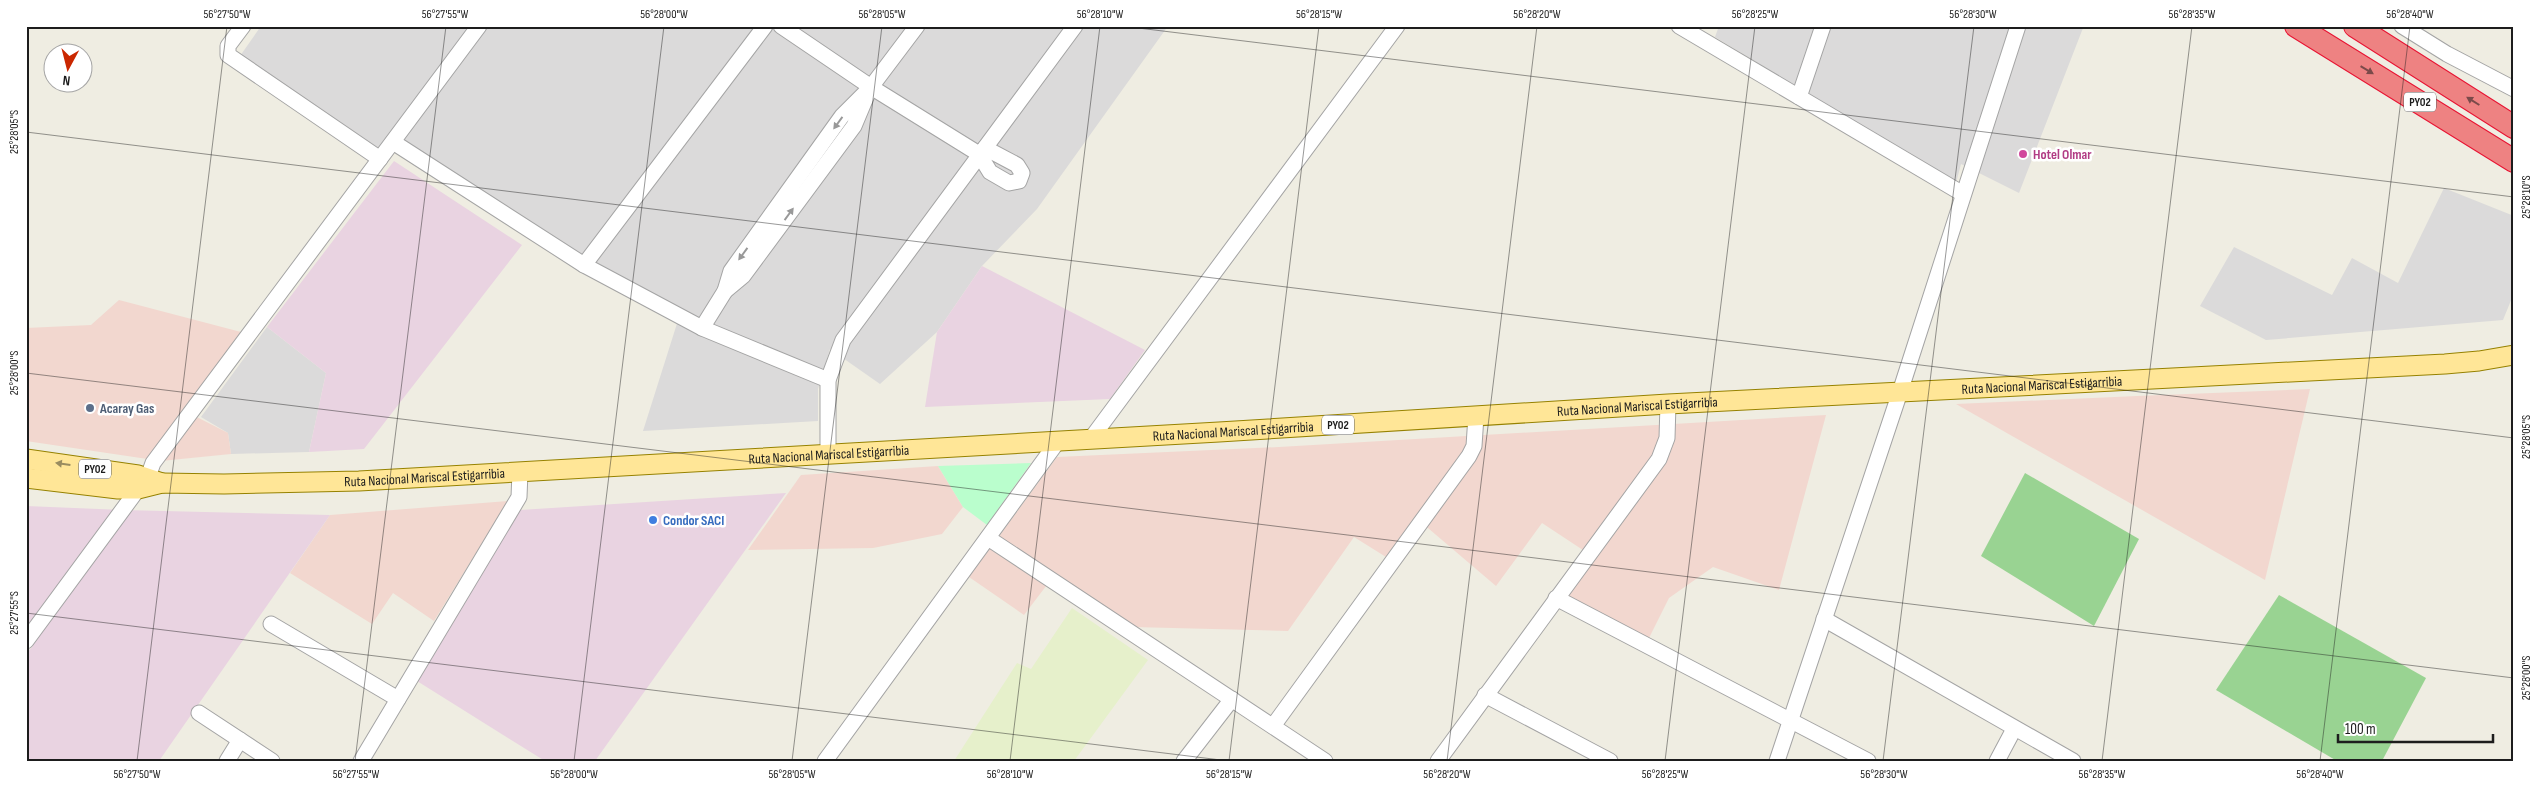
<svg xmlns="http://www.w3.org/2000/svg" width="2540" height="787" font-family="'Sofia Sans Condensed',sans-serif">
  <style>
    .residential { fill: #dbdada }
    .commercial { fill: #f2d7cf }
    .industrial { fill: #e9d3e1 }
    .farmland { fill: #e6f0cb }
    .forest { fill: #99d392 }
    .park { fill: #bafecd }
    .lines { fill: none; stroke-linecap: round; stroke-linejoin: round }
    .minor-casing { stroke: #a4a4a4; stroke-width: 17 }
    .major-casing { stroke: #968200; stroke-width: 21 }
    .highway-casing { stroke: #e81433; stroke-width: 24 }
    .minor { stroke: #fff; stroke-width: 15 }
    .major { stroke: #ffe697; stroke-width: 19 }
    .highway { stroke: #ee8282; stroke-width: 22 }
    .oneway { fill: #7b4a4a }
    .oneway2 { fill: #999 }
    .oneway3 { fill: #998c60 }
    .ticks { fill: none; stroke: #1d1d1d; stroke-width: 1; stroke-opacity: 0.45 }
    .hotel-dot { fill: #d1479c; stroke: #fff; stroke-width: 2 }
    .service-dot { fill: #5c6f8a; stroke: #fff; stroke-width: 2 }
    .shop-dot { fill: #3f7fe0; stroke: #fff; stroke-width: 2 }
    .labels { text-anchor: middle; stroke-width: 5; stroke-linejoin: round; paint-order: stroke }
    .shield { fill: #fff; stroke: #616161; stroke-width: 1 }
    .shield-label { font-size: 12px; font-weight: bold; fill: #1d1d1d }
    .hotel-label { font-size: 14px; font-weight: bold; fill: #b23c85; stroke: #fff; text-anchor: start }
    .street-label { font-size: 14px; fill: #1d1d1d; stroke: #fff }
    .service-label { font-size: 14px; font-weight: bold; fill: #4e5e75; stroke: #fff; text-anchor: start }
    .shop-label { font-size: 14px; font-weight: bold; fill: #366cbe; stroke: #fff; text-anchor: start }
    .neatline { fill: none; stroke: #1d1d1d; stroke-width: 2 }
    .ticks-label { font-size: 12px; text-anchor: middle; fill: #1d1d1d }
  </style>
  <rect width="100%" height="100%" fill="#efede2"/>
  <g class="residential">
    <path d="M261,26H1168L1037,209L982,266L937,332L880,384L830,349L818,389V421L643,431L680,314L580,258L391,133L379,150L240,56Z"/>
    <path d="M1719,26H2080L2083,28L2019,193L1961,164L1956,183L1715,37Z"/>
    <path d="M2444,188L2514,216V293L2503,320L2266,340L2200,306L2234,247L2332,295L2352,258L2398,283Z"/>
    <path d="M267,327L326,373L309,452L231,454L228,433L201,417Z"/>
  </g>
  <g class="commercial">
    <path d="M119,300L241,332L185,411L228,433L231,454L161,461L26,441V328L91,325Z"/>
    <path d="M2310,389L2265,580L1956,404L2137,396Z"/>
    <path d="M1826,415L1779,590L1713,567L1669,598L1648,640L1563,596L1592,556L1542,523L1496,586L1415,517L1386,557L1354,537L1288,631L1133,627L1056,573L1024,615L969,577L1057,457L1279,447Z"/>
    <path d="M938,466L963,507L942,534L873,548L748,550L801,475Z"/>
    <path d="M508,501L434,621L393,593L372,624L290,573L330,515Z"/>
  </g>
  <g class="industrial">
    <path d="M394,161L522,245L364,449L309,452L326,373L267,327Z"/>
    <path d="M982,266L1145,350L1110,399L925,407L937,332Z"/>
    <path d="M786,493L595,761H545L417,681L520,510Z"/>
    <path d="M26,506L123,510L330,515L159,761H26V654L33,646L26,641Z"/>
  </g>
  <path class="farmland" d="M1072,608L1148,660L1074,761H954L1017,663L1031,669Z"/>
  <g class="forest">
    <path d="M2025,473L2139,539L2094,626L1981,556Z"/>
    <path d="M2279,595L2426,678L2382,761H2337L2216,690Z"/>
  </g>
  <path class="park" d="M1031,463L987,525L963,507L938,466Z"/>
  <g class="lines">
    <defs>
      <g id="minor">
        <path d="M243,26L228,46V55L380,159"/>
        <path d="M781,26L871,87L979,154L990,172L1009,183L1019,181L1022,173L1017,165L985,148"/>
        <path d="M1679,26L1963,194"/>
        <path d="M2402,26L2447,54L2514,89"/>
        <path d="M1799,97L1823,26"/>
        <path d="M393,142L584,265L702,328L828,380"/>
        <path d="M584,265L765,26"/>
        <path d="M725,291L743,276L854,126L867,95"/>
        <path d="M702,328L725,291L731,271L842,116L871,87L917,26"/>
        <path d="M1090,440L1397,26"/>
        <path d="M828,455V380L843,340L1075,26"/>
        <path d="M148,477L153,463L479,26"/>
        <path d="M988,538L1325,761"/>
        <path d="M1556,598L1868,761"/>
        <path d="M1824,619L2073,761"/>
        <path d="M271,624L398,699"/>
        <path d="M26,641L138,489"/>
        <path d="M1485,695L1610,761"/>
        <path d="M199,713L272,761"/>
        <path d="M1273,726L1469,456L1474,446L1476,416"/>
        <path d="M227,761L240,740"/>
        <path d="M361,761L519,497L520,472"/>
        <path d="M825,761L1058,441"/>
        <path d="M1184,761L1232,699"/>
        <path d="M1438,761L1659,459L1667,438L1668,404"/>
        <path d="M1777,761L1900,392L2018,26"/>
        <path d="M1997,761L2014,729"/>
      </g>
      <g id="major">
        <path d="M26,459L138,475L162,483"/>
        <path id="s1" d="M26,478L118,489H138L162,483L224,484L359,481L1219,432L1668,404L2445,364L2479,361L2514,355"/>
      </g>
      <g id="highway">
        <path d="M2296,26L2514,161"/>
        <path d="M2355,26L2514,127"/>
      </g>
    </defs>
    <use href="#minor" class="minor-casing"/>
    <use href="#major" class="major-casing"/>
    <use href="#highway" class="highway-casing"/>
    <use href="#minor" class="minor"/>
    <use href="#major" class="major"/>
    <use href="#highway" class="highway"/>
  </g>
  <defs><path id="oneway-solid" d="M-6-.8H1V-3.2L6.5 0L1 3.2V.8H-6Z" transform="scale(1.25)"/></defs>
  <g class="oneway">
    <use href="#oneway-solid" transform="translate(2367 70) rotate(31)"/>
    <use href="#oneway-solid" transform="translate(2473 101) rotate(-148)"/>
  </g>
  <g class="oneway2">
    <use href="#oneway-solid" transform="translate(838 123) rotate(126)"/>
    <use href="#oneway-solid" transform="translate(789 214) rotate(-54)"/>
    <use href="#oneway-solid" transform="translate(743 254) rotate(126)"/>
  </g>
  <use class="oneway3" href="#oneway-solid" transform="translate(63 464) rotate(-172)"/>
  <path class="ticks" d="M1122,26L2514,197M26,132L2514,438M26,373L2514,678M26,613L1229,761M137,761L227,26M355,761L446,26M574,761L664,26M792,761L882,26M1010,761L1100,26M1229,761L1319,26M1447,761L1537,26M1665,761L1755,26M1883,761L1974,26M2102,761L2192,26M2320,761L2410,26"/>
  <circle class="hotel-dot" cx="2023" cy="154" r="5"/>
  <circle class="service-dot" cx="90" cy="408" r="5"/>
  <circle class="shop-dot" cx="653" cy="520" r="5"/>
  <g class="labels">
    <g class="shield">
      <rect x="2404" y="92.5" width="32" height="19" rx="4"/>
      <rect x="1322" y="415.5" width="32" height="19" rx="4"/>
      <rect x="79" y="459.5" width="32" height="19" rx="4"/>
    </g>
    <g class="shield-label">
      <text x="2420" y="106">PY02</text>
      <text x="1338" y="429">PY02</text>
      <text x="95" y="473">PY02</text>
    </g>
    <g class="hotel-label">
      <text x="2033" y="159">Hotel Olmar</text>
    </g>
    <g class="street-label">
      <text dy="5" stroke="none"><textPath href="#s1" startOffset="2020">Ruta Nacional Mariscal Estigarribia</textPath></text>
      <text dy="5" stroke="none"><textPath href="#s1" startOffset="1615">Ruta Nacional Mariscal Estigarribia</textPath></text>
      <text dy="5" stroke="none"><textPath href="#s1" startOffset="1210">Ruta Nacional Mariscal Estigarribia</textPath></text>
      <text dy="5" stroke="none"><textPath href="#s1" startOffset="805">Ruta Nacional Mariscal Estigarribia</textPath></text>
      <text dy="5" stroke="none"><textPath href="#s1" startOffset="400">Ruta Nacional Mariscal Estigarribia</textPath></text>
    </g>
    <g class="service-label">
      <text x="100" y="413">Acaray Gas</text>
    </g>
    <g class="shop-label">
      <text x="663" y="525">Condor SACI</text>
    </g>
  </g>
  <rect width="2540" height="787" fill="none" stroke="#ffffff" stroke-width="55"/>
  <g transform="translate(68 68) rotate(187)"><circle r="24" fill="#ffffff" stroke="#a5a5a5"/>
  <path d="M0-4L9 19L0 12L-9 19Z" fill="#ca2700"/>
  <text y="-8" font-size="14" font-weight="bold" text-anchor="middle" fill="#1d1d1d">N</text>
  </g>
  <path d="M2338 734v8h155v-8" fill="none" stroke="#1d1d1d" stroke-width="2.5"/>
  <text x="2345" y="734" font-size="15" fill="#1d1d1d" stroke="#ffffff" stroke-width="4" paint-order="stroke">100 m</text>
  <rect x="28" y="28" width="2484" height="732" class="neatline"/>
  <g class="ticks-label">
    <text x="227" y="18">56°27'50"W</text>
    <text x="445" y="18">56°27'55"W</text>
    <text x="664" y="18">56°28'00"W</text>
    <text x="882" y="18">56°28'05"W</text>
    <text x="1100" y="18">56°28'10"W</text>
    <text x="1319" y="18">56°28'15"W</text>
    <text x="1537" y="18">56°28'20"W</text>
    <text x="1755" y="18">56°28'25"W</text>
    <text x="1973" y="18">56°28'30"W</text>
    <text x="2192" y="18">56°28'35"W</text>
    <text x="2410" y="18">56°28'40"W</text>
    <text transform="translate(14 132) rotate(-90)" y="4">25°28'05"S</text>
    <text transform="translate(2526 197) rotate(-90)" y="4">25°28'10"S</text>
    <text transform="translate(14 373) rotate(-90)" y="4">25°28'00"S</text>
    <text transform="translate(2526 437) rotate(-90)" y="4">25°28'05"S</text>
    <text transform="translate(14 613) rotate(-90)" y="4">25°27'55"S</text>
    <text transform="translate(2526 678) rotate(-90)" y="4">25°28'00"S</text>
    <text x="137" y="778">56°27'50"W</text>
    <text x="356" y="778">56°27'55"W</text>
    <text x="574" y="778">56°28'00"W</text>
    <text x="792" y="778">56°28'05"W</text>
    <text x="1010" y="778">56°28'10"W</text>
    <text x="1229" y="778">56°28'15"W</text>
    <text x="1447" y="778">56°28'20"W</text>
    <text x="1665" y="778">56°28'25"W</text>
    <text x="1884" y="778">56°28'30"W</text>
    <text x="2102" y="778">56°28'35"W</text>
    <text x="2320" y="778">56°28'40"W</text>
  </g>
</svg>
